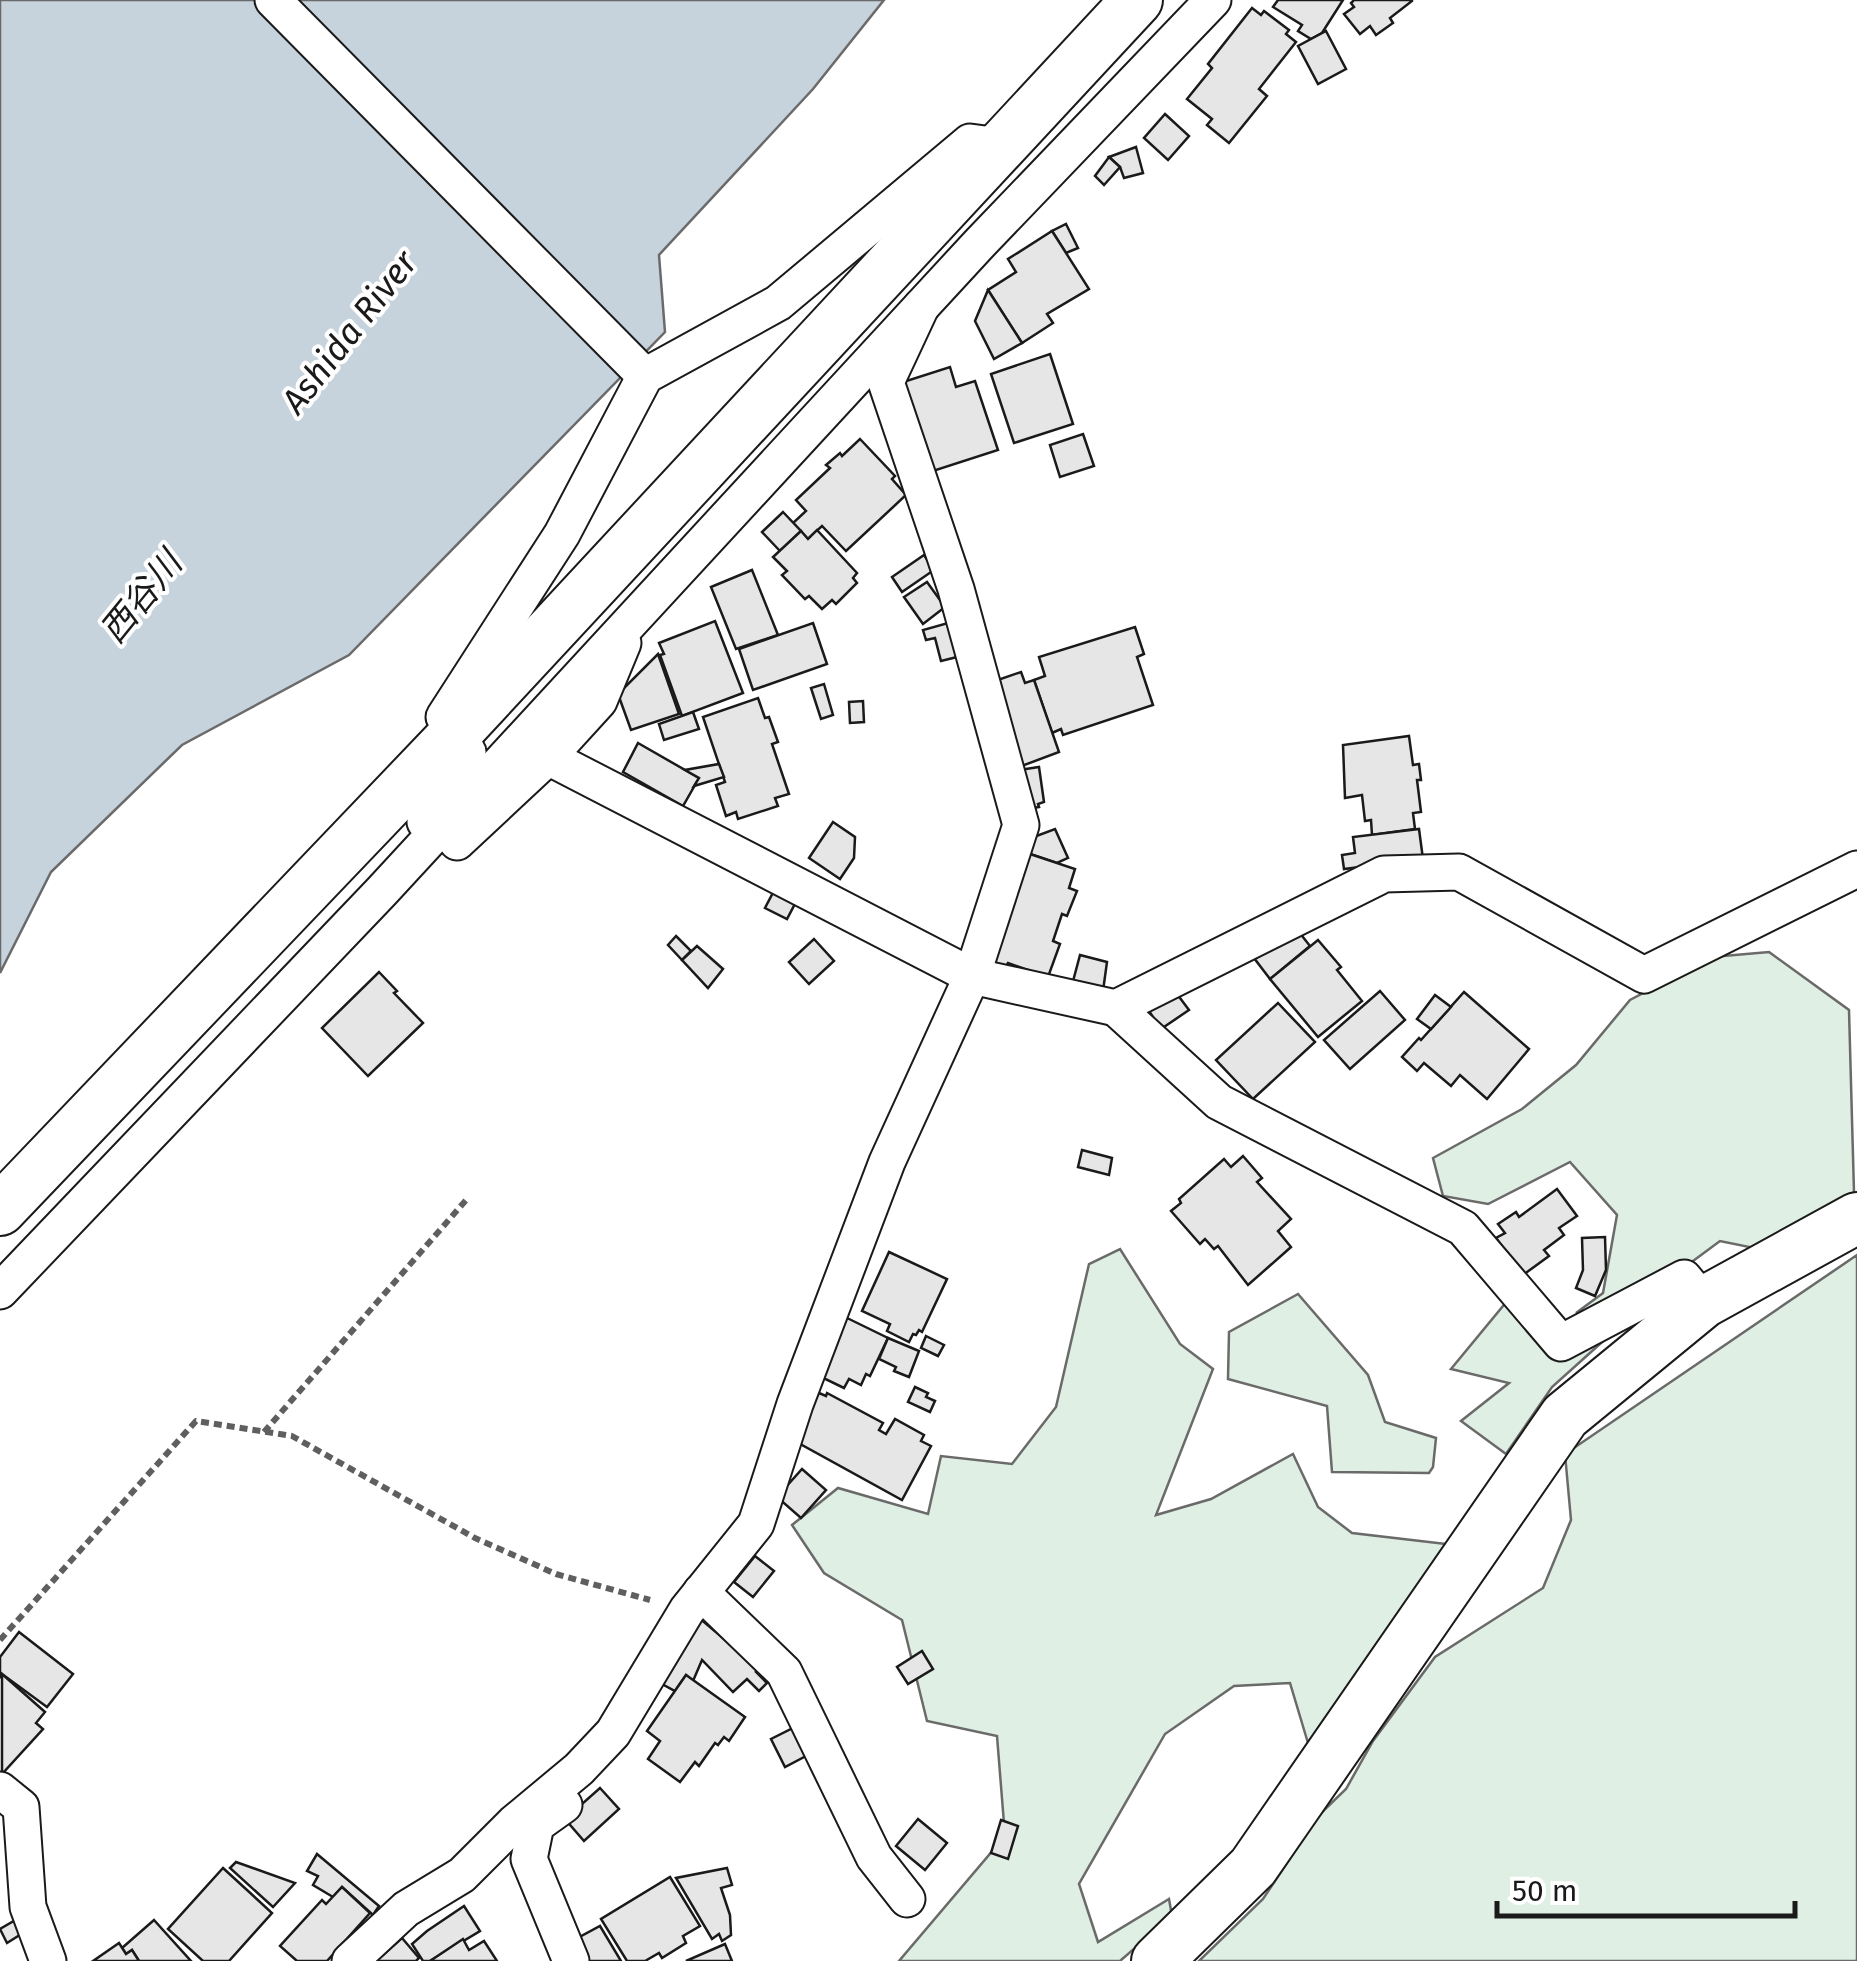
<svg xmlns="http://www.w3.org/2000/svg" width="1857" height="1961" font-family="'Fira Sans','Noto Sans JP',sans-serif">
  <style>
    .green { fill: #e0efe3; stroke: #6a6a6a; stroke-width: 2.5 }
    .water { fill: #c6d2dc; stroke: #6a6a6a; stroke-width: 2.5 }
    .building { fill: #e6e6e6; stroke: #1a1a1a; stroke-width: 2.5 }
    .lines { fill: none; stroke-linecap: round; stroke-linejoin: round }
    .street-casing { stroke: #1a1a1a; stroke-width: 39 }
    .secondary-casing { stroke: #1a1a1a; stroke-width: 54 }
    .path { stroke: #5f5f5f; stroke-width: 6; stroke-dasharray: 8 5; stroke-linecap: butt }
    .street { stroke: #fff; stroke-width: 35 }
    .secondary { stroke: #fff; stroke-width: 50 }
    .labels { text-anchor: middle; stroke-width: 8; stroke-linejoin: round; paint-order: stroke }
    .water-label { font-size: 35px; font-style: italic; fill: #1a1a1a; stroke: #fff }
  </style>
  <rect width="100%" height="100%" fill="#fff"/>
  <g class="green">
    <path d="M1769,952L1849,1010L1854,1192L1754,1248L1720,1241L1647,1295L1576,1313L1603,1293L1617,1215L1570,1162L1488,1204L1443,1196L1433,1158L1522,1109L1576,1065L1630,1000L1712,957Z"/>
    <path d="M1120,1249L1180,1344L1213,1369L1156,1515L1211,1499L1293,1454L1318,1507L1352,1533L1446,1544L1308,1743L1290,1683L1234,1686L1165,1734L1079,1884L1098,1942L1169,1899L1172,1916L1120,1961H899L1005,1836L997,1736L927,1721L902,1620L824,1573L792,1525L838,1488L928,1514L941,1456L1012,1464L1056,1407L1089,1264Z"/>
    <path d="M1857,1255V1961H1199L1263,1899L1319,1815L1346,1789L1373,1741L1435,1657L1543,1588L1571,1520L1565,1454Z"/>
    <path d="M1298,1294L1368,1375L1385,1422L1436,1438L1433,1467L1429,1473L1332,1472L1327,1406L1228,1379L1229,1332Z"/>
    <path d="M1508,1300L1554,1350L1601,1343L1552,1387L1506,1454L1461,1421L1509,1383L1451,1369Z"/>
  </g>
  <path class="water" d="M0,0H884L813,89L659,255L665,332L349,655L182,745L51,872L0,973Z"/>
  <g class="building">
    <path d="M1278,0H1343L1322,33L1311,39L1298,31L1302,25L1273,7Z"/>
    <path d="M1354,0H1412V1L1390,18L1393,23L1376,35L1370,26L1360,34L1344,14L1354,7L1351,3Z"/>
    <path d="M1252,8L1261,15L1264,11L1289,30L1286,34L1296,42L1259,89L1267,96L1229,143L1207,125L1212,119L1187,99L1212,68L1208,64Z"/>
    <path d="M1326,31L1346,69L1318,84L1298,46Z"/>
    <path d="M1165,114L1189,136L1168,160L1144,138Z"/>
    <path d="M1136,147L1143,173L1124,178L1120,167L1109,157Z"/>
    <path d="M1109,157L1120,167L1104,185L1095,176Z"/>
    <path d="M1066,224L1078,248L1066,253L1052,231Z"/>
    <path d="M1052,231L1089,289L1047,314L1053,323L1022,343L988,290L1016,272L1008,259Z"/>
    <path d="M988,290L1022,343L994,359L975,321Z"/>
    <path d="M1050,354L1073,424L1014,443L991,374Z"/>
    <path d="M950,367L956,387L975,381L998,450L933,471L900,383Z"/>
    <path d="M1083,434L1094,466L1060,477L1050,445Z"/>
    <path d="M860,439L895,476L892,479L906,495L846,551L822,526L808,539L793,523L806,511L796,500L830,468L826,465L840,453L842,456Z"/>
    <path d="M783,512L801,531L780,551L762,532Z"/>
    <path d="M817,530L857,573L853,578L857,583L836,604L832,600L822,609L809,596L805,599L782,575L787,571L773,557L801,531L808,539Z"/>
    <path d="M924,555L934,570L902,592L892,577Z"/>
    <path d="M752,570L778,635L736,649L711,587Z"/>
    <path d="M927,582L945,607L923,624L904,597Z"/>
    <path d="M715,621L743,693L682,716L660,655L664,654L659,643Z"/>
    <path d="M813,623L827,664L753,690L739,649Z"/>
    <path d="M948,623L957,657L941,661L935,638L926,640L923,630Z"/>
    <path d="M1135,627L1144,654L1137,657L1153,705L1063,735L1061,729L1052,733L1034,680L1045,676L1039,657Z"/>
    <path d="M658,654L679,714L631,730L618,694Z"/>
    <path d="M1021,672L1025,683L1034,680L1059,752L1019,767L989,683Z"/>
    <path d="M824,684L833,715L821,719L811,688Z"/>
    <path d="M758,698L765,718L769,717L778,742L772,744L789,794L775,798L778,806L738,819L736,812L726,816L716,785L725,782L703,717Z"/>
    <path d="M863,701L864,722L850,723L849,702Z"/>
    <path d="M693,712L699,729L664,740L659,724Z"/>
    <path d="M1409,736L1413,765L1419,764L1421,780H1417L1421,812L1413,813L1415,829L1372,835L1371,820L1365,821L1362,795L1345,798L1343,745Z"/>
    <path d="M638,743L699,778L683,806L623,772Z"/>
    <path d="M719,764L724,777L694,786L699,778L685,770Z"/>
    <path d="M1039,767L1044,802L1038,804L1039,807L1021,810L1006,772Z"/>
    <path d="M833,822L855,837L854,858L840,879L809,858Z"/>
    <path d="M1055,829L1068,858L1057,863L1027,853L1031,838Z"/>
    <path d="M1419,829L1423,859L1344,869L1342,855L1355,853L1353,837Z"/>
    <path d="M1027,853L1075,869L1069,888L1077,891L1067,916L1062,914L1053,941L1060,944L1048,977L1008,963L1005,968L988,962Z"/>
    <path d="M776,887L798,898L787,919L765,908Z"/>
    <path d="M1299,932L1310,946L1270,979L1254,958Z"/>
    <path d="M676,936L691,951L682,960L668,945Z"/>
    <path d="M814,939L834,961L809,984L789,962Z"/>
    <path d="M1318,940L1341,967L1337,970L1362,1001L1318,1037L1270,979Z"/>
    <path d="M697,946L723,969L708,988L682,960Z"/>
    <path d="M1080,955L1107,962L1103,991L1072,985Z"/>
    <path d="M379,972L397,991L394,993L423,1023L368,1076L322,1028Z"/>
    <path d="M1174,990L1189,1010L1161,1029L1147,1008Z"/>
    <path d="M1380,991L1405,1020L1350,1069L1324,1040Z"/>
    <path d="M1464,992L1529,1049L1487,1099L1460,1075L1451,1086L1424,1063L1417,1071L1402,1057L1419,1038L1421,1040Z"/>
    <path d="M1435,995L1451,1007L1431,1029L1417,1019Z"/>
    <path d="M1278,1003L1315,1042L1253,1099L1216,1060Z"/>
    <path d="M1082,1150L1112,1158L1109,1175L1078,1167Z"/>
    <path d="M1243,1156L1262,1178L1257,1182L1291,1219L1278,1231L1291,1247L1248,1285L1218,1246L1214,1249L1205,1239L1200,1244L1171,1211L1181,1203L1179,1199L1224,1159L1231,1167Z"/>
    <path d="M1557,1189L1577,1216L1559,1228L1564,1235L1544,1250L1549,1256L1523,1275L1496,1238L1505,1233L1498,1224L1516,1212L1519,1217Z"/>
    <path d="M1605,1237L1606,1270L1595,1296L1576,1288L1583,1270L1582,1238Z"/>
    <path d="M889,1252L947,1279L922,1332L919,1330L916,1335L913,1334L909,1342L887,1331L890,1324L862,1311Z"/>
    <path d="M845,1317L888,1338L870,1376L866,1374L861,1385L849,1379L844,1388L817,1375Z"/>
    <path d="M926,1336L944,1345L938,1356L921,1348Z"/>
    <path d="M888,1338L919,1351L909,1377L894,1371L896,1367L879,1359Z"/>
    <path d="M915,1387L928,1393L926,1397L935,1401L930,1412L908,1402Z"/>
    <path d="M819,1393L826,1396L827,1393L883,1423L879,1430L886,1434L895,1419L924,1435L921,1441L931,1446L902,1500L793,1440Z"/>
    <path d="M802,1469L826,1490L801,1518L777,1497Z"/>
    <path d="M755,1556L774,1571L753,1597L734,1582Z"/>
    <path d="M698,1617L760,1669L756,1672L767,1683L759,1691L747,1679L733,1692L702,1660L693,1681L686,1675L675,1691L662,1684Z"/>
    <path d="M19,1632L73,1674L47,1707L2,1674L0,1677V1657Z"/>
    <path d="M922,1651L933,1669L908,1684L897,1667Z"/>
    <path d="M2,1674L45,1712L36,1723L43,1729L2,1774Z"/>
    <path d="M686,1675L745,1717L729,1741L724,1737L718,1745L715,1743L699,1766L695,1762L680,1782L648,1759L660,1741L647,1731Z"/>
    <path d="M793,1728L806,1756L785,1767L771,1739Z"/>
    <path d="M600,1788L619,1809L584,1841L565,1819Z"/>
    <path d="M918,1819L947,1843L925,1870L896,1846Z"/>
    <path d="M1001,1820L1018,1826L1008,1859L991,1853Z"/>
    <path d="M317,1854L379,1906L373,1915L342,1887L333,1897L313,1885L318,1876L307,1871Z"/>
    <path d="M236,1862L295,1883L273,1907L230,1868Z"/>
    <path d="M223,1868L272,1913L229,1961H203L168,1929Z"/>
    <path d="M727,1868L732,1885L721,1888L730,1915L731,1935L722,1941L719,1934L712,1939L676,1878Z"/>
    <path d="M670,1877L700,1926L683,1936L686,1943L662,1958L659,1953L645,1961H627L601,1919Z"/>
    <path d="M342,1887L370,1913L327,1961H297L280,1946L322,1900L326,1904Z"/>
    <path d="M464,1906L480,1931L430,1961H423L412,1944L427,1931Z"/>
    <path d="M19,1918L26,1931L7,1943L0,1929Z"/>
    <path d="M154,1920L191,1961H139L132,1950L126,1954L122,1948Z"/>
    <path d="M600,1926L621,1961H586L574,1940Z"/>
    <path d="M402,1938L419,1958L416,1961H376Z"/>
    <path d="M463,1939L469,1950L484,1941L497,1961H430Z"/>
    <path d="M119,1943L126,1954L132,1950L139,1961H93Z"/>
    <path d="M725,1944L732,1961H686Z"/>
  </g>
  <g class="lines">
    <defs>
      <g id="street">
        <path d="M273,0L645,376"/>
        <path d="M548,757L972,976L1116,1008L1384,874L1459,872L1644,975L1857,869"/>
        <path d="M425,822L468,752L444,717L562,534L645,376L778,303L970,142L1000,146"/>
        <path d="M457,842L548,757L599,701L623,643"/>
        <path d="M1116,1008L1219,1102L1463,1228L1561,1343L1684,1278L1704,1302"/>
        <path d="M0,1291L382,891L979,244L1213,0"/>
        <path d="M701,1592L784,1672L874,1857L907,1899"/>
        <path d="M0,1790L21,1807L28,1907L48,1961"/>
        <path d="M564,1805L536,1825L529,1859L571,1961"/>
        <path d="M350,1961L406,1909L462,1875L514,1823L579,1769L613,1733L687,1610L756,1524L795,1404L887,1162L972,976L1021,825L956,589L886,382L921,307"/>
      </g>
      <g id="secondary">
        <path d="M0,1210L454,735L1137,0"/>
        <path d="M1157,1961L1253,1867L1565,1416L1704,1302L1857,1218"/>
      </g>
    </defs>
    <use href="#street" class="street-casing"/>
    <use href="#secondary" class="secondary-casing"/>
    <g class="path">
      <path d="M264,1432L467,1199"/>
      <path d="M0,1640L196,1421L292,1436L475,1538L556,1574L650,1600"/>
    </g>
    <use href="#street" class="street"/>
    <use href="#secondary" class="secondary"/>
  </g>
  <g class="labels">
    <g class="water-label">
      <text transform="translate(349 332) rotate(-52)" y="12">Ashida River</text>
      <text transform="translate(141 597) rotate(-51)" y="12">西谷川</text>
    </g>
  </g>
  <path d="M1497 1901v15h298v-15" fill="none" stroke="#1a1a1a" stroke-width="5"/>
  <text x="1512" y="1901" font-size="30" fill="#1a1a1a" stroke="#ffffff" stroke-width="8" paint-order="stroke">50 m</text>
</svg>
